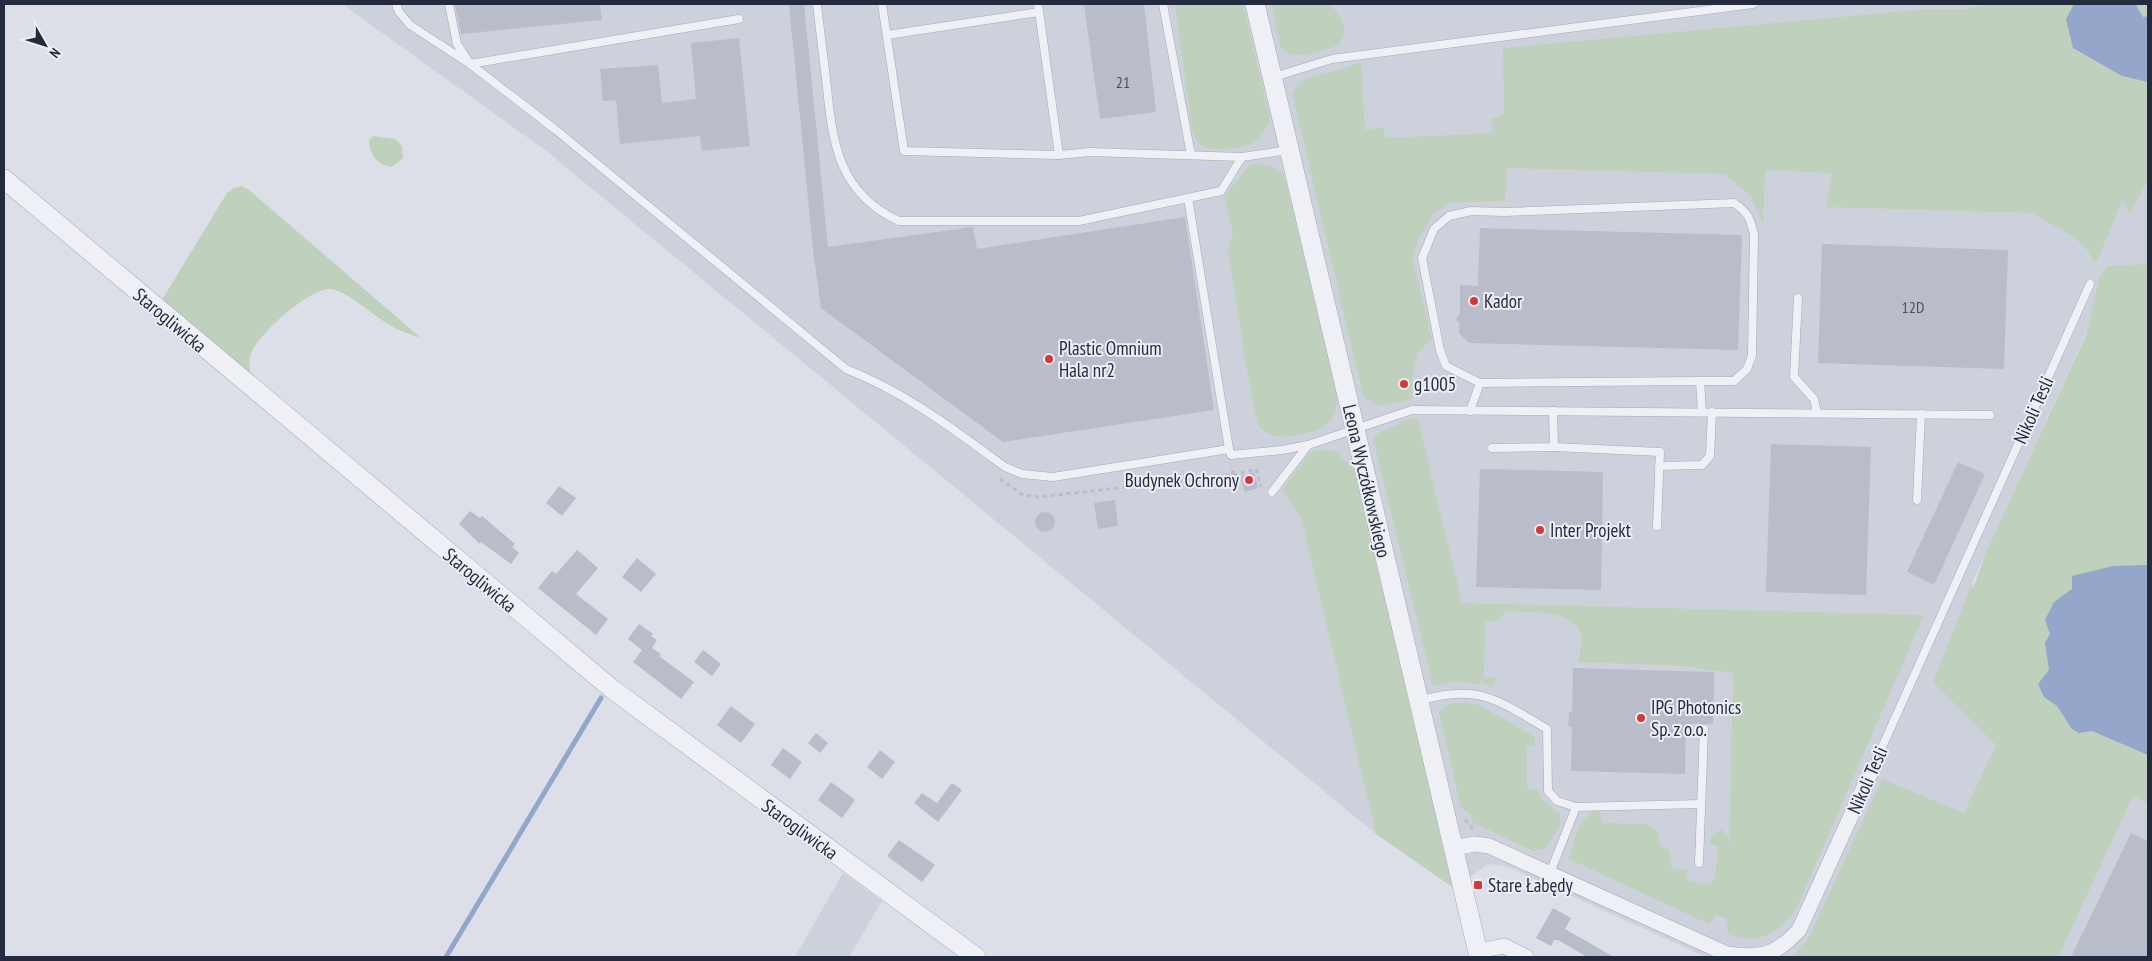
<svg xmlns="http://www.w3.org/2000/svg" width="2152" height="961" font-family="'PT Sans Narrow',sans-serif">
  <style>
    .built { fill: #cdd1dc }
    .green { fill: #bfd1bc }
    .water { fill: #94a7ca }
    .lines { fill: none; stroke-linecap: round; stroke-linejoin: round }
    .stream { stroke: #94a7ca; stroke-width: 5 }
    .building { fill: #b9bdca }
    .service-casing { stroke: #a5a9b4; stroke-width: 9 }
    .minor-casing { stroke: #a5a9b4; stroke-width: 16 }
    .tertiary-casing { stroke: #a5a9b4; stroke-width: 20 }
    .path { stroke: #babdc5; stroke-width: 3; stroke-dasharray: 4 4; stroke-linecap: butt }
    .service { stroke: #eef0f5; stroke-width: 8 }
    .minor { stroke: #eef0f5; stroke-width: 15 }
    .tertiary { stroke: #eef0f5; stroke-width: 19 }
    .poi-dot { fill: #d5373b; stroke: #ebeef5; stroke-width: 2 }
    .labels { text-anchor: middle; stroke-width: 4; stroke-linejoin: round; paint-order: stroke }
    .number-label { font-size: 16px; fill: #4a5061 }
    .poi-label { font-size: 19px; fill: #252b3e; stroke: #ebeef5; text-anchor: start }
    .street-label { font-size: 19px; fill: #252b3e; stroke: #ebeef5 }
  </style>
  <rect width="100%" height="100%" fill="#dcdfe7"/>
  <g class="built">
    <path d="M342,4H2148V378L2086,333L1972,583L1933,682L2148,803V957H1706L1506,866L1488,864L1454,888L1376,834L545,150Z"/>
    <path d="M843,873L882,901L849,957H795Z"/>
  </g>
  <g class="green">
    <path d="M1175,4H1243L1270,119C1267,127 1263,136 1255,142C1245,148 1215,152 1204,147C1198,144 1195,137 1192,131Z"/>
    <path d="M1271,4H1330C1342,18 1350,28 1339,45C1323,50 1295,63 1281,48Z"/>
    <path d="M1989,4H2148V180L2129,214L2123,199L2097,261L2093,262L2088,251L2074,237L2031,213L1826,207L1832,173L1765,170L1763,224L1751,197L1725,174L1507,168L1505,201L1450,203L1434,213L1418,240L1413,261L1432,339L1418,352L1412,380V399L1380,406L1363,396L1292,93L1299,83L1307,78L1335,71L1361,62L1365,130L1383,127L1386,138L1493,133L1491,119L1504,114L1503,48L1916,10L1968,9Z"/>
    <path d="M373,136L395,139L402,146L403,158L391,167C376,164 370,155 369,140Z"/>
    <path d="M1258,163L1274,167L1284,175L1337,393C1337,421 1328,429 1301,434C1282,438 1273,439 1258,426L1245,359L1228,250L1233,233L1224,196L1250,165Z"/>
    <path d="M241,186L248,189L421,338C411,334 399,331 390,325C374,317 345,288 328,289C312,290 280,317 269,329C251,348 245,356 253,383L157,308L227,193L234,188Z"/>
    <path d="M2148,264V803L2133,796L2058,957H1792L1809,937L1882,779L1964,813L1996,745L1933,682L1972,583L1973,589L1986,552L2087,333L2099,279L2107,266Z"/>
    <path d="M1412,418H1417L1421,432L1462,603L1924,615L1798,905C1781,932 1760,947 1728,934L1727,919L1717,915L1709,924L1569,859C1574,838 1579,816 1600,809L1602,823L1647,824L1659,834L1660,846L1670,850L1671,868L1688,870L1687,881L1710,885L1715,878L1718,845H1710V838L1721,829L1728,837L1729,849L1733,673L1683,666L1579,662C1579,654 1583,639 1580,631C1572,610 1524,612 1506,611L1498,621H1485L1484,677L1496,678L1492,687L1480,680L1481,685L1455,681L1433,686L1373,438L1383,431Z"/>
    <path d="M1325,450L1337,452L1354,470L1454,888L1376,834L1301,517L1282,490L1309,454L1313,451Z"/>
    <path d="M1464,702L1479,705L1535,737V746L1527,745V788L1538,790L1540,798L1560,814V826L1546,848L1533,851L1472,822L1471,815L1461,808L1439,712L1446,705Z"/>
  </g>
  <g class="water">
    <path d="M2074,4H2138L2136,5L2143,17L2148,16V82L2122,76L2073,48L2066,19Z"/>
    <path d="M2148,563V755L2092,731L2079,733L2072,729L2057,706L2044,697L2038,684L2049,670L2045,643L2050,634L2045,620L2054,602L2072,589V576L2113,566L2147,565Z"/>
  </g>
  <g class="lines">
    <path class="stream" d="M446,957L601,698"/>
  </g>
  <g class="building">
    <path d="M455,4H600L602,20L461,34Z"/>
    <path d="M789,4H804L828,247L973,227L977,249L1185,217L1214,410L1003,442L821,308L813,250Z"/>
    <path d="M1084,4H1144L1156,112L1100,119Z"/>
    <path d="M739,38L750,146L702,151L700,136L620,144L616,100L603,101L600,69L658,65L662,103L696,99L691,43Z"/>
    <path d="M1480,228L1742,235L1738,350L1469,343L1459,333V323L1456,320L1460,312V285L1478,286Z"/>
    <path d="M1822,244L2008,250L2004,369L1818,363Z"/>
    <path d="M1771,444L1871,447L1866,595L1766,592Z"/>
    <path d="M1958,462L1985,474L1934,585L1907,572Z"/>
    <path d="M1480,469L1603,472L1601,590L1476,587Z"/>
    <path d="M1254,472L1258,488L1245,492L1240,476Z"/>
    <path d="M559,486L576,498L562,516L546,503Z"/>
    <path d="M1115,500L1118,526L1098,529L1094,503Z"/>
    <path d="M470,511L480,518L482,516L515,544L512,547L519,553L511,564L481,542L480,544L459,524Z"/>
    <circle cx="1045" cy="522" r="10"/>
    <path d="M577,550L598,568L576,594L608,619L596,635L538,588L552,571L556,574Z"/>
    <path d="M637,558L656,574L641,592L622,577Z"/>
    <path d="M639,624L653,634L651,636L657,640L652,648L661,654L659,656L694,682L681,699L633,662L642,650L628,639Z"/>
    <path d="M703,650L721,664L712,676L694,662Z"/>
    <path d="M1573,668L1714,672L1713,724H1686L1685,774L1571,771L1572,727L1568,726L1569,712H1572Z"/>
    <path d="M731,706L755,724L741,743L717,725Z"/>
    <path d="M816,733L828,743L820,753L808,743Z"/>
    <path d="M783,748L802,762L790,779L771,765Z"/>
    <path d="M880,750L895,762L882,779L867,767Z"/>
    <path d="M831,782L855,800L842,818L818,800Z"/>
    <path d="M952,783L962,790L938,822L914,803L922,793L937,803Z"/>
    <path d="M2131,833L2148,841V957H2071Z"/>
    <path d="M899,840L935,865L922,882L887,856Z"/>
    <path d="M1553,908L1571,918L1565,929L1614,957H1587L1558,940H1554L1551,946L1536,938Z"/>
  </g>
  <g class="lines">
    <defs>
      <g id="service">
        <path d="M396,4L399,12L410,25L470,64L556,130L846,369C905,392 955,430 1005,467L1022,474L1053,477L1229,449L1231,455L1282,450L1308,445L1412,410L1990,415"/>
        <path d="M449,4L457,44L470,64L739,19"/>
        <path d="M817,4C820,32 824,60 827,88C833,146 840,194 899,221H1079L1221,191L1242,157"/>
        <path d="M882,4L904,151L1059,155L1090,152L1242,157L1288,150"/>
        <path d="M1038,4L1059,155"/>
        <path d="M1163,4L1191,155"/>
        <path d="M887,35L1039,12"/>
        <path d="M1274,77L1332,59L1753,4"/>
        <path d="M1188,198L1229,449"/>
        <path d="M1798,298L1794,377L1814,399L1817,413"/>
        <path d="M1700,381H1734L1747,369L1752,356L1754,235C1751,220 1748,212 1734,203L1504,212L1471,211L1449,216L1434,229L1422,258L1440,350L1446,366L1480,383L1700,381L1702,412"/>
        <path d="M1470,411L1480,383"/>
        <path d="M1554,447L1660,452L1657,526"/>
        <path d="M1492,448L1554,447L1553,411"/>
        <path d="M1659,466L1702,465L1710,456L1712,412"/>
        <path d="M1272,492L1308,445"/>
        <path d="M1917,500L1921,414"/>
        <path d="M1419,701C1478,683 1498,700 1547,729L1548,791L1557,801L1576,807"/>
        <path d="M1870,774L2090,284"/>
        <path d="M1699,863L1704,729"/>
        <path d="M1550,873L1576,807L1701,804"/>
      </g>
      <g id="minor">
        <path d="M1453,848L1475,844L1489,846L1727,954C1761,959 1776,955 1799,930L1870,774"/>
        <path d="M1478,951L1504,946L1526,957"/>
      </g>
      <g id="tertiary">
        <path d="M1255,4L1479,957"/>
        <path d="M4,179L612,689L976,957"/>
      </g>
    </defs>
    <use href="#service" class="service-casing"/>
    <use href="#minor" class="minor-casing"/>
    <use href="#tertiary" class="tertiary-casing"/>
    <g class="path">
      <path d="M1233,475L1256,469L1261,487"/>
      <path d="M1000,479L1023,495L1038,497L1233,475L1232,466"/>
      <path d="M1465,820L1471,825L1472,831"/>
    </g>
    <use href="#service" class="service"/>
    <use href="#minor" class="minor"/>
    <use href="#tertiary" class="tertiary"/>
  </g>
  <g class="poi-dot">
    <circle cx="1474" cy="301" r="5"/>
    <circle cx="1049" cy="359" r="5"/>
    <circle cx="1404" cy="384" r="5"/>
    <circle cx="1249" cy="480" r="5"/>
    <circle cx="1540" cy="530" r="5"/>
    <circle cx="1641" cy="718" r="5"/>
    <rect x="1473" y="880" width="10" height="10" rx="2.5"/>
  </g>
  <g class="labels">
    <g class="number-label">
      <text x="1123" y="88">21</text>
      <text x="1913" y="313">12D</text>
    </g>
    <g class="poi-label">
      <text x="1484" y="308">Kador</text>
      <text x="1059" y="355">Plastic Omnium<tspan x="1059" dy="22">Hala nr2</tspan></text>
      <text x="1414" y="391">g1005</text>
      <text x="1239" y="487" text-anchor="end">Budynek Ochrony</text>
      <text x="1550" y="537">Inter Projekt</text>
      <text x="1651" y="714">IPG Photonics<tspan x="1651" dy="22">Sp. z o.o.</tspan></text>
      <text x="1488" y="892">Stare Łabędy</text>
    </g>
    <g class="street-label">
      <text transform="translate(170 320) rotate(40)" y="7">Starogliwicka</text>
      <text transform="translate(2033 410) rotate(-66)" y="7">Nikoli Tesli</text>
      <text transform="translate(1367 481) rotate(77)" y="7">Leona Wyczółkowskiego</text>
      <text transform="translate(480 580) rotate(40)" y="7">Starogliwicka</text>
      <text transform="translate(1867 780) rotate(-66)" y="7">Nikoli Tesli</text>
      <text transform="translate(800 829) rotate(36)" y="7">Starogliwicka</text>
    </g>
  </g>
  <rect width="2152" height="961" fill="none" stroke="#252b3e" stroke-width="10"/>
  <g transform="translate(45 45) rotate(129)" stroke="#ebeef5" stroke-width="4" paint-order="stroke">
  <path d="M0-4L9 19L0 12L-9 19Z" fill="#252b3e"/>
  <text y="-8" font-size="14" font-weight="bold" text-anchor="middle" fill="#252b3e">N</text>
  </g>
</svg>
